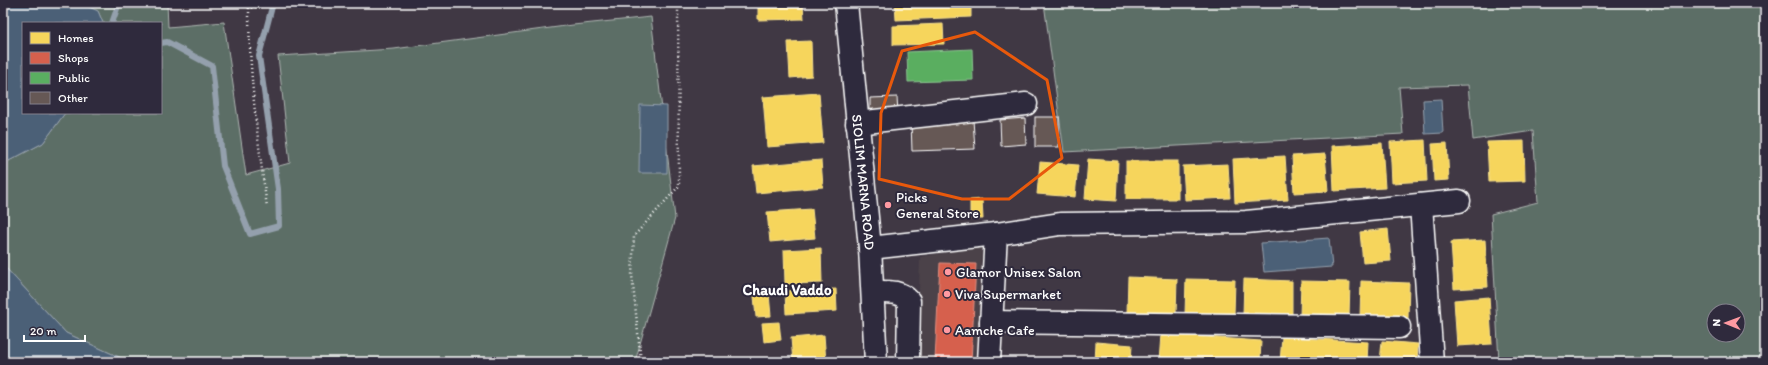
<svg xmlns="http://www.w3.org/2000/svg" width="1768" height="365" font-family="Itim,sans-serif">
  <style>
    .built { fill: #4b4249 }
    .green { fill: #5c6e66; stroke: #aeb6b2; fill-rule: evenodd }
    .water { fill: #4c6177; stroke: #94a0ad }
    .homes { fill: #f6d55c; stroke: #f9e28d }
    .shops { fill: #d6604d; stroke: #e29082 }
    .public { fill: #5aae61; stroke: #8cc690 }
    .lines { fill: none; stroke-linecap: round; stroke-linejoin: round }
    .stream { stroke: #94a0ad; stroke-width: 6 }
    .building { fill: #665855; stroke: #fff }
    .minor-casing { stroke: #fff; stroke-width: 25 }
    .major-casing { stroke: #fff; stroke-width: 25 }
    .path { stroke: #fff; stroke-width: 2.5; stroke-dasharray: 1 3; stroke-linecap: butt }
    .minor { stroke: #2f2a3d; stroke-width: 22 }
    .major { stroke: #2f2a3d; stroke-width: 22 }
    .marked { fill: none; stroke: #e8590c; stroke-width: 3; stroke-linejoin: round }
    .poi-dot { fill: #ff9aa2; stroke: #2f2a3d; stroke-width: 1.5 }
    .labels { text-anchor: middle; stroke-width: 4; stroke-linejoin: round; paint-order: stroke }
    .street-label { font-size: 14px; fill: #fff; stroke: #2f2a3d }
    .poi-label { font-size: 14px; fill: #fff; stroke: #2f2a3d; text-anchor: start }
    .neighbourhood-label { font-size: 15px; font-weight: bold; fill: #fff; stroke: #2f2a3d }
  </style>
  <rect width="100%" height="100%" fill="#403844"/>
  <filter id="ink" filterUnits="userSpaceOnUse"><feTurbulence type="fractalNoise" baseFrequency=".025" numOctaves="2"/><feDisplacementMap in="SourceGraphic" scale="8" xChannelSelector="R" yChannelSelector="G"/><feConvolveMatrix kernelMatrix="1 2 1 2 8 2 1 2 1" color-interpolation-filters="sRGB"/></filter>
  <g filter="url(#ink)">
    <path class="built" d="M982,246L978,362H917L920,257Z"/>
    <g class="green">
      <path d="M80,3H167L168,27L224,22L246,175L290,163L278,56L394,49L573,25L651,17L675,218L635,362H130L66,333L4,266L3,164L43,143L65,113H161V23H103L98,11Z"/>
      <path d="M1044,3H1765V362H1499L1491,214L1538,202L1533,131L1473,140L1468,85L1399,87L1403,134L1064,152ZM1714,311H1738V335H1714Z"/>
    </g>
    <g class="water">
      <path d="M3,3H80L98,11L103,23H23V113H65L43,143L3,164Z"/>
      <path d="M1441,99L1443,133L1425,134L1423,100Z"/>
      <path d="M640,105L667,106V173H639Z"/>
      <path d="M1329,238L1332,267L1264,272L1261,243Z"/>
      <path d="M3,262L4,266L66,333L130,362H3Z"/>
    </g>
    <g class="homes">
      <path d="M758,3H803L804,19L758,20Z"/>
      <path d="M895,3H971V17L896,20Z"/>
      <path d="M943,24L944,44L893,45V26Z"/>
      <path d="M811,41L812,76L790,78L788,42Z"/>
      <path d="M819,93L823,143L767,147L763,97Z"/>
      <path d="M1425,140L1427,181L1392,183L1390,142Z"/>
      <path d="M1524,141L1525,181L1489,182L1487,142Z"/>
      <path d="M1382,143L1385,188L1334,191L1332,146Z"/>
      <path d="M1447,143L1449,180L1434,181L1432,144Z"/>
      <path d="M1325,154L1328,191L1294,193L1292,156Z"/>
      <path d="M1285,156L1288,200L1235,203L1233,159Z"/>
      <path d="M1088,159L1118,161L1116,201L1085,199Z"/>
      <path d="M821,160L823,187L756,193L753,166Z"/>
      <rect x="1126" y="161" width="52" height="38"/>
      <path d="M1040,162L1078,165L1075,197L1037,194Z"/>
      <path d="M1228,164L1230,198L1185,200L1183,166Z"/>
      <path d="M982,199L983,219H970V200Z"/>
      <path d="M812,209L815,238L770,242L767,212Z"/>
      <path d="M1388,229L1391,261L1363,263L1360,232Z"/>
      <path d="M1485,240L1488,287L1454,289L1451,242Z"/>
      <path d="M821,248L822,283L785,284L784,250Z"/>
      <path d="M1128,277L1177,279L1176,314L1127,313Z"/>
      <path d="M1186,279L1235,280L1234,315L1185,314Z"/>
      <path d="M1244,279L1292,281V316L1243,315Z"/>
      <path d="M1301,281L1350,282L1349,317L1300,316Z"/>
      <path d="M1361,281L1409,283L1408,318L1360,317Z"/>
      <path d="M836,289L837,311L786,314L785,291Z"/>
      <path d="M769,294L771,316L756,317L754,296Z"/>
      <path d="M1489,297L1492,344L1457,346L1454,300Z"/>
      <path d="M779,322L781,340L764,342L762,323Z"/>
      <path d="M1161,334L1261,341L1260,362H1159Z"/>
      <path d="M824,335L826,362H793L791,338Z"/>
      <path d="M1282,337L1368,342L1367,362H1280Z"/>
      <path d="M1382,341L1418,344L1417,362H1380Z"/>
      <path d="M1096,342L1132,345L1131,362H1095Z"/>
      <path d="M1493,359V362H1459V361Z"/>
    </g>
    <path class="shops" d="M940,263L976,264L971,362L935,360Z"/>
    <path class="public" d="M972,49L973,80L908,82L907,52Z"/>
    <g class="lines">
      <g class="stream">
        <path d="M112,23L119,3"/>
        <path d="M161,43L167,42L212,66L223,166L250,234L279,226L278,189L259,56L273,3"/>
      </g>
    </g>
    <g class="building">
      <path d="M897,97L898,113H870V98Z"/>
      <rect x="1035" y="117" width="24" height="30"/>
      <path d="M1025,118L1026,144L1001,146L1000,120Z"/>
      <path d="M973,120L975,149L912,151L911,122Z"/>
    </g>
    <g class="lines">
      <defs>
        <g id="minor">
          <path d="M857,123L1026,104"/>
          <path d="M1421,205L1432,362"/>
          <path d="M870,248L996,234L1060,224L1246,222L1459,201"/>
          <path d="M873,292C887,292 899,290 909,301L908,362"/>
          <path d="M991,322L1399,327"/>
          <path d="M989,362L996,234"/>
        </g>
        <g id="major">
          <path id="s1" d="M846,3L870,248L876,362"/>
        </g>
      </defs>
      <use href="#minor" class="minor-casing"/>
      <use href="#major" class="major-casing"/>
      <g class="path">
        <path d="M246,3L249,8L273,4L300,3"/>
        <path d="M249,8C249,76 258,141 267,207"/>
        <path d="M641,362L632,275L634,236L679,186L678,3"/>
      </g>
      <use href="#minor" class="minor"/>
      <use href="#major" class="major"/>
    </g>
  </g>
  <path class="marked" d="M975,32L1047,80L1062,158L1009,199H962L879,179L881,113L902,51Z"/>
  <g class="poi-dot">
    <circle cx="888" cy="205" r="4"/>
    <circle cx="948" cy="272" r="4"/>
    <circle cx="947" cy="294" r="4"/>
    <circle cx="947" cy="330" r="4"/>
  </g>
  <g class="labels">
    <g class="street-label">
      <text dy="5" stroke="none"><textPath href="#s1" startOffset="180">SIOLIM MARNA ROAD</textPath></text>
    </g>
    <g class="poi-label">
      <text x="896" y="202">Picks<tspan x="896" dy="16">General Store</tspan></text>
      <text x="956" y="277">Glamor Unisex Salon</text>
      <text x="955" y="299">Viva Supermarket</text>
      <text x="955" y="335">Aamche Cafe</text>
    </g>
    <g class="neighbourhood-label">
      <text x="787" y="295">Chaudi Vaddo</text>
    </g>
  </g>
  <rect width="1768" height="365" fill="none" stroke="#2f2a3d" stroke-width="16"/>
  <rect x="8" y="8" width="1752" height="349" fill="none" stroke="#fff" stroke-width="1.5" filter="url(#ink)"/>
  <rect x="22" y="22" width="140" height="92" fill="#2f2a3d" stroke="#827f8b"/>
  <rect x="30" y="32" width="20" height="12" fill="#f6d55c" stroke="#827f8b"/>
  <text x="58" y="42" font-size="12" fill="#ffffff">Homes</text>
  <rect x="30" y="52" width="20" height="12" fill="#d6604d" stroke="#827f8b"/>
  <text x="58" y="62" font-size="12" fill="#ffffff">Shops</text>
  <rect x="30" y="72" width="20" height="12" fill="#5aae61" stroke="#827f8b"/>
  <text x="58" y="82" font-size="12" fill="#ffffff">Public</text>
  <rect x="30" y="92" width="20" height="12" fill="#665855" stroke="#827f8b"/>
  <text x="58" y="102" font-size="12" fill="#ffffff">Other</text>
  <g transform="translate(1726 323) rotate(271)"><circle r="19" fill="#2f2a3d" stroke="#827f8b"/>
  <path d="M0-3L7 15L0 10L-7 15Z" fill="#ff9aa2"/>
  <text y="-6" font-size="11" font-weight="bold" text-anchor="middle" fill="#ffffff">N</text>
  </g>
  <path d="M24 335v6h61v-6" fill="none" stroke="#ffffff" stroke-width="2"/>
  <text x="30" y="335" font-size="12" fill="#ffffff" stroke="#2f2a3d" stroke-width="3" paint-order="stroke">20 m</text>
</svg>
